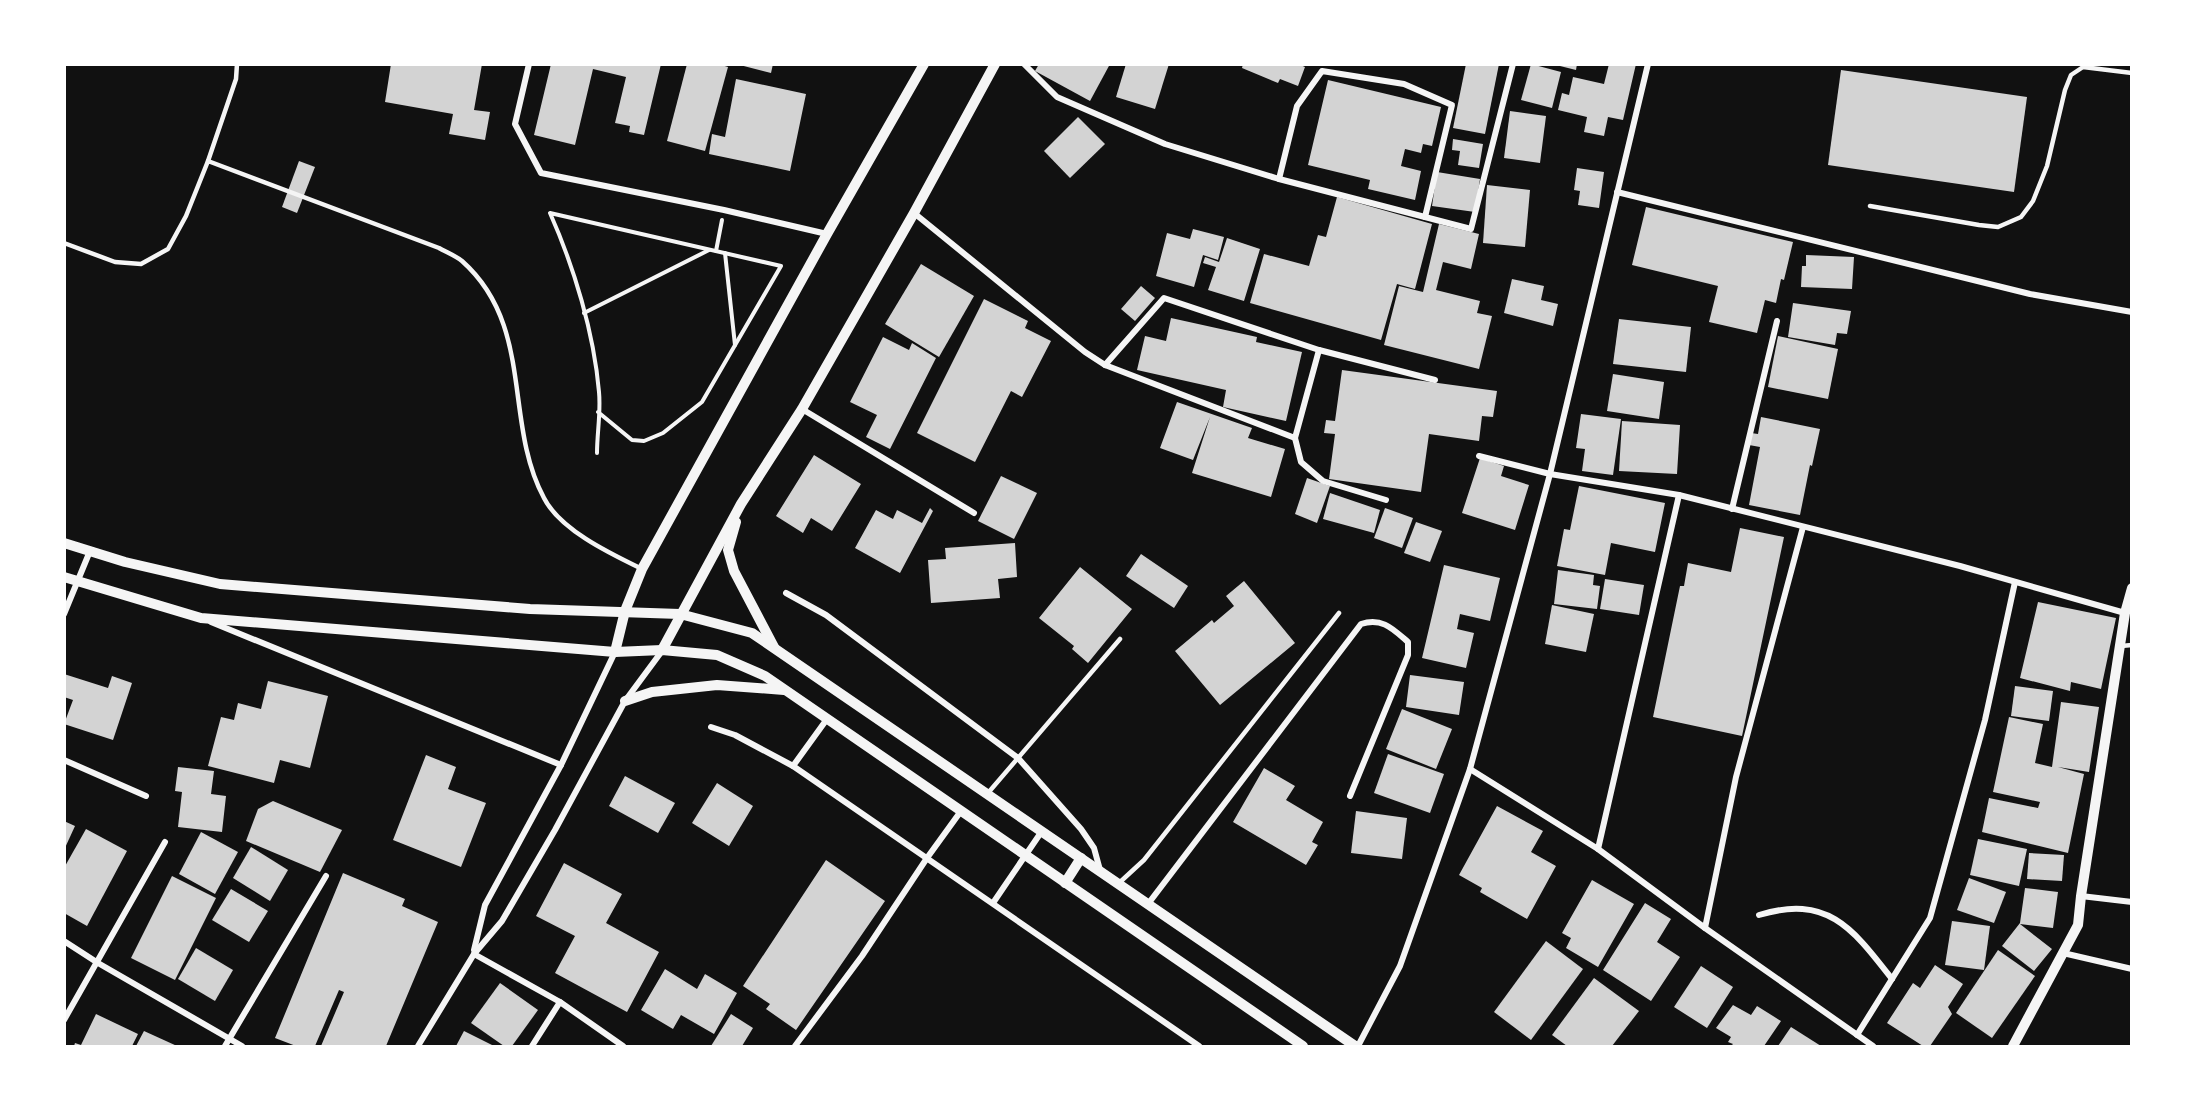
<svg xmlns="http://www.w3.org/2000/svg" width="2196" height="1111" font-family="Arial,sans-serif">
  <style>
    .building { fill: #d3d3d3 }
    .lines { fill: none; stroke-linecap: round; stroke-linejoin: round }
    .path { stroke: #f5f5f5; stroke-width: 4 }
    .service { stroke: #f5f5f5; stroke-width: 4.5 }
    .minor { stroke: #f5f5f5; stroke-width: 6 }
    .tertiary { stroke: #f5f5f5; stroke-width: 10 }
  </style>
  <rect width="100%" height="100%" fill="#111"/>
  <g class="building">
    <path d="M391,64H482L474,110L490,112L485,140L449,134L453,114L385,102Z"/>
    <path d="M551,64H661L644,135L629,132L630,126L615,123L626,77L593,69L575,145L534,135Z"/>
    <path d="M687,64H718L728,67L705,151L667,141Z"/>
    <path d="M736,64H773L771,73Z"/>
    <path d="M1039,64H1110L1090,101L1035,71Z"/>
    <path d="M1126,64H1169L1155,109L1116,97Z"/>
    <path d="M1243,64H1298L1305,67L1298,86L1280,79L1278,83L1242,68Z"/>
    <path d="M1466,64H1499L1485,134L1453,128Z"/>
    <path d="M1531,64L1561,72L1552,108L1521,100Z"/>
    <path d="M1560,64H1577L1576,70L1560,66Z"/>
    <path d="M1609,64H1636L1623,120L1608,117L1604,136L1584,132L1587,117L1558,110L1562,93L1569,95L1573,77L1604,84Z"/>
    <path d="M1841,70L2027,97L2014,192L1828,165Z"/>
    <path d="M736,79L806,94L790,171L709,154L712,134L725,137Z"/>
    <path d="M1328,80L1441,107L1432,146L1423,144L1421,153L1405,149L1401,166L1421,171L1415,200L1368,189L1370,180L1308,165Z"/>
    <path d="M1510,111L1546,116L1540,163L1504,158Z"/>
    <path d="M1078,117L1105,144L1070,178L1044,151Z"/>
    <path d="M1453,139L1483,144L1479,168L1458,165L1460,151L1452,150Z"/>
    <path d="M299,161L315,167L297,213L282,207Z"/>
    <path d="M1577,168L1604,172L1599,208L1578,205L1580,191L1574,190Z"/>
    <path d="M1437,172L1480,179L1475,212L1432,206Z"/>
    <path d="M1487,185L1530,190L1525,247L1483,243Z"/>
    <path d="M1337,197L1432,224L1415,289L1397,284L1381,340L1250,303L1264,254L1309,266L1318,235L1326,237Z"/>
    <path d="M1646,207L1793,242L1784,280L1781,279L1776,303L1765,300L1757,333L1709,322L1718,286L1632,265Z"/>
    <path d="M1439,224L1479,234L1471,269L1443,262L1436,290L1480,301L1477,313L1492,316L1479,369L1384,345L1399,286L1423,292Z"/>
    <path d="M1193,229L1224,237L1218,260L1203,255L1194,287L1156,276L1167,233L1190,239Z"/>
    <path d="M1227,238L1260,249L1244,301L1208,290L1216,267L1203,263L1205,257L1219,262Z"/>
    <path d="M1806,255L1854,257L1852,289L1801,287L1802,266H1806Z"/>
    <path d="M921,264L974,296L939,357L885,324Z"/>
    <path d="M1512,279L1544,286L1541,300L1558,304L1553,326L1504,313Z"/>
    <path d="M1141,286L1155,298L1135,321L1121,309Z"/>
    <path d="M984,299L1028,321L1025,328L1051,341L1022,397L1011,391L975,462L917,433Z"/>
    <path d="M1793,303L1851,311L1847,334L1837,333L1835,345L1788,337Z"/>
    <path d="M1171,318L1257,337L1256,342L1302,352L1286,421L1223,407L1226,390L1137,370L1145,336L1166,341Z"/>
    <path d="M1619,319L1691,327L1686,372L1613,364Z"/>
    <path d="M1778,336L1838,349L1828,399L1768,387Z"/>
    <path d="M883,337L909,350L912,343L936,358L890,449L866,437L877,415L850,402Z"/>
    <path d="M1342,370L1497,391L1493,417L1482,416L1479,441L1429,434L1421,492L1329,479L1335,434L1324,433L1326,420L1335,421Z"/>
    <path d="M1613,374L1664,382L1659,419L1607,411Z"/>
    <path d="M1177,402L1252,428L1248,438L1285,449L1271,497L1192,473L1210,417L1193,460L1160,448Z"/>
    <path d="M1581,414L1621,419L1613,475L1582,471L1585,449L1576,448Z"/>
    <path d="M1761,417L1820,429L1812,466L1810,465L1800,515L1749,505L1760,447L1749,445L1751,433L1758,434Z"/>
    <path d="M1622,421L1680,425L1677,474L1619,471Z"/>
    <path d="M814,455L861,484L832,531L811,518L803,533L776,516Z"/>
    <path d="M1480,458L1504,466L1501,476L1529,485L1515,530L1462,513Z"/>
    <path d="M1001,476L1037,493L1014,539L978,521Z"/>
    <path d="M1307,478L1330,486L1317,523L1295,514Z"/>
    <path d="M1579,486L1665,503L1655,552L1611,543L1605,575L1557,566L1564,529L1570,530Z"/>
    <path d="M1330,493L1380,510L1374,533L1323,519Z"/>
    <path d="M930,508L933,511L900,573L855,548L876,510L893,519L897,510L922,523Z"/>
    <path d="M1385,508L1413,518L1402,548L1374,538Z"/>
    <path d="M1416,522L1442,531L1430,562L1404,553Z"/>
    <path d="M1740,528L1784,537L1742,736L1653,717L1680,586H1684L1688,563L1731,572Z"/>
    <path d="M1015,543L1017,577L998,579L1000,598L931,603L928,560L946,559L945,548Z"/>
    <path d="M1141,554L1188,586L1174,608L1126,576Z"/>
    <path d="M1444,565L1500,578L1490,621L1460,614L1457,629L1474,633L1466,668L1422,658Z"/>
    <path d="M1080,567L1132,609L1088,663L1072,649L1074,646L1039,618Z"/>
    <path d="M1558,570L1594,575L1593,585L1600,586L1597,609L1554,604Z"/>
    <path d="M1605,579L1644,585L1639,615L1600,609Z"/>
    <path d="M1244,581L1295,643L1220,705L1175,651L1212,620L1214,623L1234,606L1226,596Z"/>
    <path d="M2038,602L2116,618L2101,689L2071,682L2070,691L2020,678Z"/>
    <path d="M1552,605L1594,614L1586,652L1545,644Z"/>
    <path d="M64,674L108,688L112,676L132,683L113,740L64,724L73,700L64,697Z"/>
    <path d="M1410,675L1464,682L1459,715L1406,707Z"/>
    <path d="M268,681L328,696L310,768L280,760L274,783L208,766L221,717L234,720L238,703L261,709Z"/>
    <path d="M2015,686L2053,691L2049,721L2011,716Z"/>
    <path d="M2061,702L2099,707L2089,772L2058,767L2084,774L2068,853L1982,832L1989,798L2038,808L2040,802L1993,792L2009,717L2043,724L2035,763L2052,767Z"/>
    <path d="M1402,709L1452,729L1436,769L1386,749Z"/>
    <path d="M1388,754L1444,774L1430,813L1374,793Z"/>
    <path d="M426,755L456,767L448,789L486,803L461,867L393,840Z"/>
    <path d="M178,767L214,771L211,794L226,796L222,832L178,827L182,792L175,791Z"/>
    <path d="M1264,768L1295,786L1286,800L1323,822L1312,842L1318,845L1306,865L1233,822Z"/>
    <path d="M625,776L675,803L658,833L609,806Z"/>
    <path d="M717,783L753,806L729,846L692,823Z"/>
    <path d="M273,801L342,830L320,872L246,841L258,809Z"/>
    <path d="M1497,806L1543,831L1531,852L1556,866L1527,919L1480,892L1482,888L1459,875Z"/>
    <path d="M1356,811L1407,818L1402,859L1351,853Z"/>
    <path d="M64,821L75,826L64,850Z"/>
    <path d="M86,829L127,851L87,926L64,913V868Z"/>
    <path d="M201,832L238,852L215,894L179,874Z"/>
    <path d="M1978,839L2027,849L2019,886L1970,875Z"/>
    <path d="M251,847L288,870L270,901L233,878Z"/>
    <path d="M2029,853L2064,855L2062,881L2027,879Z"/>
    <path d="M826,860L885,901L796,1030L766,1009L770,1004L743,986Z"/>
    <path d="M564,863L622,894L606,923L659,952L627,1012L555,973L575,936L536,916Z"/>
    <path d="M343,873L405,899L402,906L438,922L386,1046H321L344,992L339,990L315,1046H296L275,1038Z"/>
    <path d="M172,876L216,898L175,980L131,958Z"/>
    <path d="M1969,878L2006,892L1994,923L1957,910Z"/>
    <path d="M1592,880L1634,904L1598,967L1566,948L1571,938L1562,933Z"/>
    <path d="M2025,888L2058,892L2053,928L2020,924L2052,949L2034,971L2002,946L2020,923Z"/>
    <path d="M231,889L268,911L249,942L212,920Z"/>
    <path d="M1645,903L1671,919L1657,942L1680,957L1651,1001L1603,970Z"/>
    <path d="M1952,921L1990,926L1984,970L1945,965Z"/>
    <path d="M1546,941L1583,969L1531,1040L1494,1012Z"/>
    <path d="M196,948L233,970L215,1001L178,979Z"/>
    <path d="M1998,950L2035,976L1992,1038L1956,1013Z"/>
    <path d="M1935,965L1963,984L1948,1007L1952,1014L1930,1046H1923L1887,1023L1913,983L1920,988Z"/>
    <path d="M1701,966L1733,987L1707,1028L1674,1007Z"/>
    <path d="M665,969L697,989L705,974L737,993L714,1034L681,1015L673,1029L641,1010Z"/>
    <path d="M1594,978L1639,1011L1612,1046H1567L1552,1035Z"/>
    <path d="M500,983L538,1010L512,1046H504L471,1023Z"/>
    <path d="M1733,1005L1751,1015L1757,1006L1781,1021L1764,1046H1731L1733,1044L1728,1042L1731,1037L1716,1028Z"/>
    <path d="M96,1014L138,1034L132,1046H74L75,1043L81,1045Z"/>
    <path d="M731,1014L753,1028L742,1046H711Z"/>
    <path d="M1791,1027L1821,1046H1778Z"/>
    <path d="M144,1031L177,1046H136Z"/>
    <path d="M464,1031L494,1046H456Z"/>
  </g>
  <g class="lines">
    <g class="path">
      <path d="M716,251L722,220"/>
      <path d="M725,253L735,345"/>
      <path d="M584,313L709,250"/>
      <path d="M597,453C597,433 601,412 599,392C594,333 574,267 550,213L781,266L702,402L663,433L644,441L632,440L598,412"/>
    </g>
    <g class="service">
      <path d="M208,161L236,79L237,64"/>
      <path d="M1870,206L1979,225L1998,227L2021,217L2033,201L2047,166L2065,90L2071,75L2083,67L2132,73"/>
      <path d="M64,243L115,262L141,264L168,249L186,216L208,161L439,248C446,252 456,256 462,261C535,326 503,422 544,498C560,530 611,554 642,569"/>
      <path d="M2121,646L2132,645"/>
      <path d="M988,793L1120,639"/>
      <path d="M1119,883L1144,860L1339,613"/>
    </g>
    <g class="minor">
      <path d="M529,64L515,124L541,173L724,210L827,234"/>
      <path d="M1024,64L1057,97L1165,144L1279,179L1471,229L1513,64"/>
      <path d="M1279,179L1297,106L1322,71L1404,84L1452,105L1425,217"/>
      <path d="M1617,192L2030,294L2132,312"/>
      <path d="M914,213L1085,352L1105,365L1295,438L1319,350"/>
      <path d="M1105,365L1164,298L1319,350L1435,380"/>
      <path d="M802,409L974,513"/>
      <path d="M1295,438L1301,462L1323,481L1386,500"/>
      <path d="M1479,456L1550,474L1679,495L1960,566L2125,613"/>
      <path d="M1732,509L1777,321"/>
      <path d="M786,593L826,615L1018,758L1081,829L1094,848L1100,870"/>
      <path d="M64,614L90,551"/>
      <path d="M211,622L561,765"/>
      <path d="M711,727L735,735L793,766L1199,1046"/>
      <path d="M64,760L146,796"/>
      <path d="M793,766L827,719"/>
      <path d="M1470,769L1598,849L1705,928L1873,1046"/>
      <path d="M1598,849L1679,495"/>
      <path d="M2081,896L2132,902"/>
      <path d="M993,903L1042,831"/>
      <path d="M1148,904L1361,624C1382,617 1393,629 1408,642V655L1350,796"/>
      <path d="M1759,915C1828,894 1853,929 1892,979"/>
      <path d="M1705,928L1736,777L1803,527"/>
      <path d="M64,941L98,963L242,1046"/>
      <path d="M474,950L485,905L561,765L615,652"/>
      <path d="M2063,953L2132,969"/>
      <path d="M474,954L560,1002L623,1046"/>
      <path d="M64,1020L165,842"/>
      <path d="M1857,1035L1930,918L1985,720L2015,582"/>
      <path d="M225,1046L326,876"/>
      <path d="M418,1046L474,954L502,921L555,830L625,701L662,651"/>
      <path d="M532,1046L560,1002"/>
      <path d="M795,1046L862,956L927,858L961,811"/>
      <path d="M1358,1046L1400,966L1470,769L1550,474L1648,64"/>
    </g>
    <g class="tertiary">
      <path d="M736,522L728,550L734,571L774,647"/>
      <path d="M64,543L125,562L220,584L530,609L680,614L752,633L1355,1046"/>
      <path d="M64,577L201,618L615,652L662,650L717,655L765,676L1303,1046"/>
      <path d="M662,650L741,504L802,409L914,213L995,64"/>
      <path d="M615,652L625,611L642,569L827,234L924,64"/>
      <path d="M625,701L652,692L717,685L784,690"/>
      <path d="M1065,883L1081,858"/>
      <path d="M2013,1046L2078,925L2081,896L2125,613L2132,588"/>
    </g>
  </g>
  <rect width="2196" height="1111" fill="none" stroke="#ffffff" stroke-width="132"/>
</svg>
